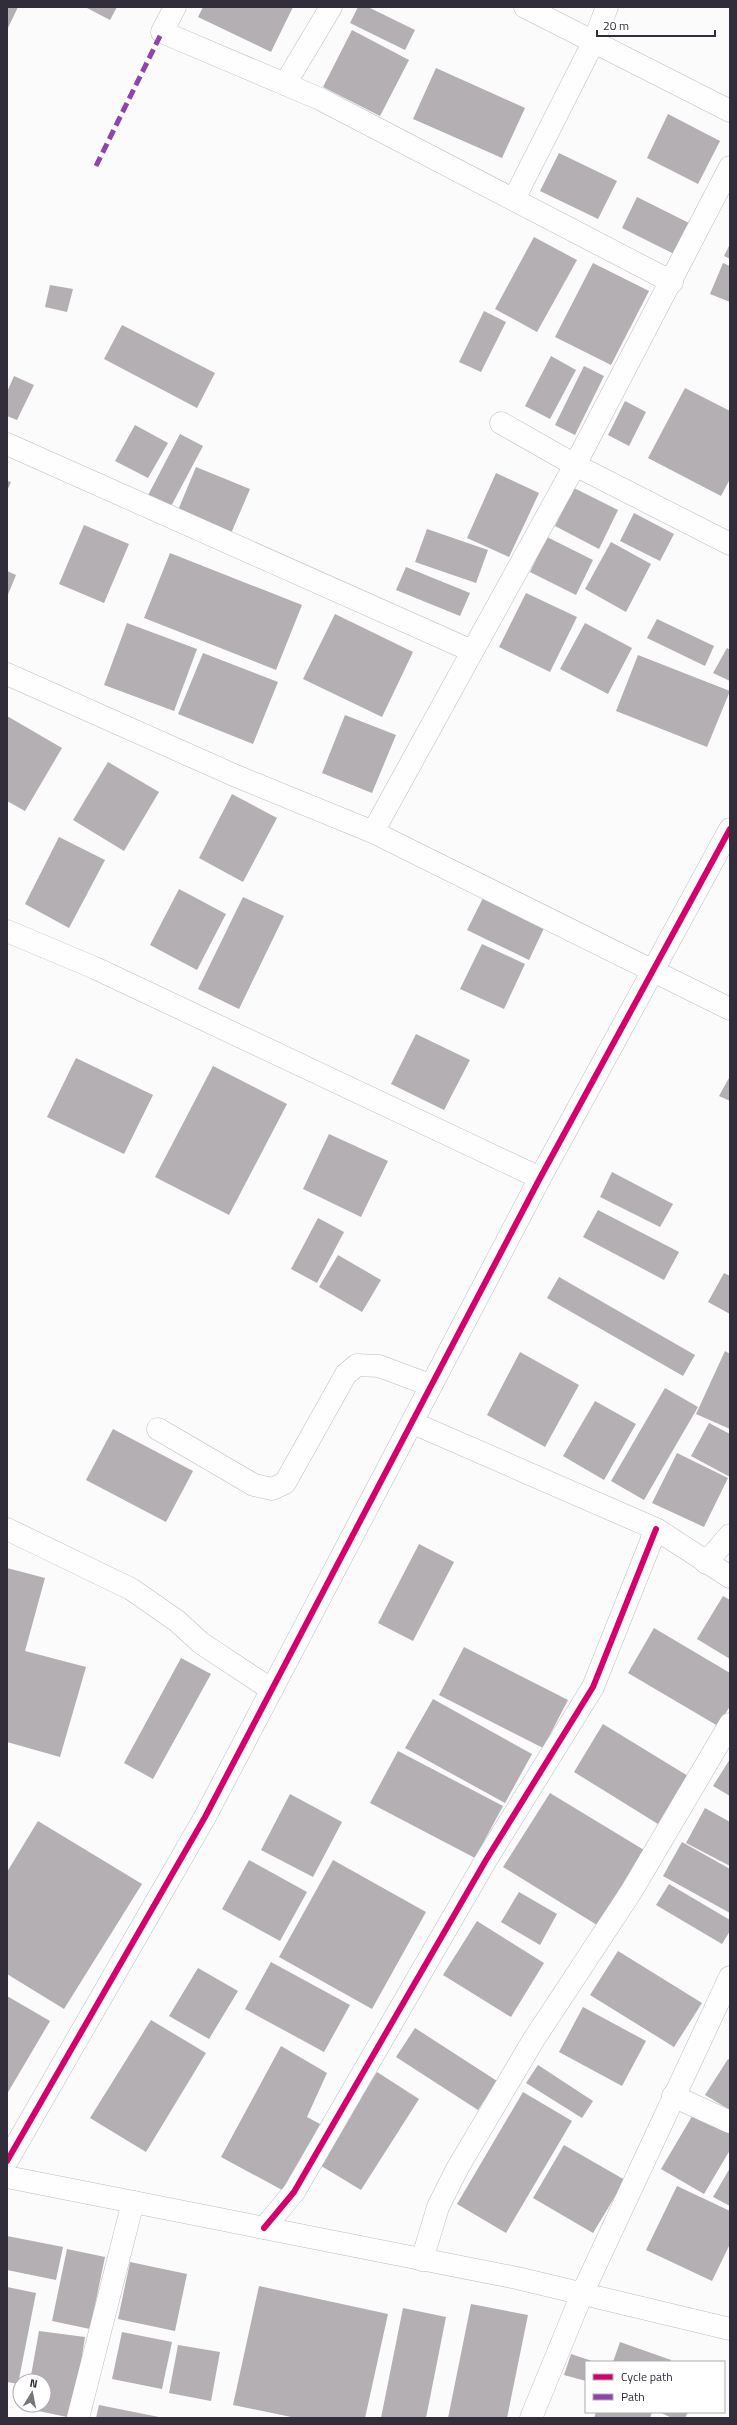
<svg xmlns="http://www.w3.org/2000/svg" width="737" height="2425" font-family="'Titillium Web',sans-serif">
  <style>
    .building { fill: #b3afb3 }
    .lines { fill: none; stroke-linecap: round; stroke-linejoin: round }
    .minor-casing { stroke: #bdbcc2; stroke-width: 23 }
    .minor { stroke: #fefefe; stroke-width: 22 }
    .quiet { stroke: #8e44ad; stroke-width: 5; stroke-dasharray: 10 5; stroke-linecap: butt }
    .cycleway-casing { stroke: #fff; stroke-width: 8 }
    .cycleway { stroke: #d6006c; stroke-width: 6 }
  </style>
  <rect width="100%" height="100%" fill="#fbfbfb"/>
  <g class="building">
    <path d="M7,7H18L7,30Z"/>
    <path d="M85,7H117L110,20Z"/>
    <path d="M203,7H293L271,52L198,17Z"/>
    <path d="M358,7H368L415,30L405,50L350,23Z"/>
    <path d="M352,30L409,60L380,116L323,87Z"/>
    <path d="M436,68L525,108L502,158L413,119Z"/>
    <path d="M668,114L720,141L698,184L647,158Z"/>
    <path d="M559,153L617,181L598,219L540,191Z"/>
    <path d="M637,197L689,223L674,254L622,228Z"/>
    <path d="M534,237L577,260L537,332L495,309Z"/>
    <path d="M730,244V259L724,256Z"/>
    <path d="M593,263L649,291L611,365L555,337Z"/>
    <path d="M723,263L730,266V302L710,294Z"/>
    <path d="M50,285L73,289L67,312L45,307Z"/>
    <path d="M484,311L506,322L481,372L459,362Z"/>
    <path d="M122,325L215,373L197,408L104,359Z"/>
    <path d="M551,356L576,370L550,419L525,406Z"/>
    <path d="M584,366L604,376L575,435L555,425Z"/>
    <path d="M14,376L34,385L17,420L7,416V392Z"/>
    <path d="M685,388L730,411V479L721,496L648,458Z"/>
    <path d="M625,401L646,412L629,446L608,435Z"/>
    <path d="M135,425L168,443L148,478L115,461Z"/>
    <path d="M180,434L203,446L168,512L145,501Z"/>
    <path d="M196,467L250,489L229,538L176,515Z"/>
    <path d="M496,473L539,493L509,557L467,538Z"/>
    <path d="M7,481L11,482L7,491Z"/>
    <path d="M574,488L618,510L599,549L555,526Z"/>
    <path d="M634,513L674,534L660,561L620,541Z"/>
    <path d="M84,525L129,544L104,603L59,584Z"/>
    <path d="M427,529L488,550L476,583L415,562Z"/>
    <path d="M547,537L593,560L576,595L530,572Z"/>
    <path d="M611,542L651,564L626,612L585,589Z"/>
    <path d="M170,553L302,605L276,670L144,618Z"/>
    <path d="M406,567L470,593L460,616L396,590Z"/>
    <path d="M7,571L16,575L7,597Z"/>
    <path d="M526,593L577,617L550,672L499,647Z"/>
    <path d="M335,614L413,652L382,717L303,679Z"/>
    <path d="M657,619L714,646L705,666L647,638Z"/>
    <path d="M127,623L197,649L174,711L104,685Z"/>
    <path d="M585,623L632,648L608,694L560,669Z"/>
    <path d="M727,648L730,650V681L713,673Z"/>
    <path d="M203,653L278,682L253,744L178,714Z"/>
    <path d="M638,655L730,691L707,747L616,711Z"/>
    <path d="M345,715L396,735L372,793L322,773Z"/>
    <path d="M7,716L62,748L25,811L7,801Z"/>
    <path d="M108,762L159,792L124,851L73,820Z"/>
    <path d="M232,794L277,818L243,882L199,858Z"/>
    <path d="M59,837L105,860L69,928L25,904Z"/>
    <path d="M179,889L226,914L197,970L150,945Z"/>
    <path d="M243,897L284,916L239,1009L198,989Z"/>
    <path d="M483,898L544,928L529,960L467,930Z"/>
    <path d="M482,944L525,964L504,1009L460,989Z"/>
    <path d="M416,1034L470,1060L444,1110L391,1084Z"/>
    <path d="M76,1058L153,1095L124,1154L47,1117Z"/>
    <path d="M213,1066L287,1104L229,1215L155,1177Z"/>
    <path d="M730,1076V1101L719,1096Z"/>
    <path d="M329,1134L388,1161L361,1217L303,1189Z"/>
    <path d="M612,1172L673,1204L660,1227L600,1197Z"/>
    <path d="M598,1210L679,1252L664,1280L583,1237Z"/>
    <path d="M318,1218L344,1232L317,1283L291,1269Z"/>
    <path d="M338,1255L381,1280L362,1312L319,1287Z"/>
    <path d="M724,1273L730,1276V1314L708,1302Z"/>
    <path d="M559,1277L695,1355L683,1376L547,1298Z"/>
    <path d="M725,1351L730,1354V1429L696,1414Z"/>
    <path d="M520,1352L579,1385L545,1447L487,1415Z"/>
    <path d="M665,1388L698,1407L644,1500L611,1481Z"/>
    <path d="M595,1401L636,1424L604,1480L563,1456Z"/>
    <path d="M709,1423L730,1434V1477L691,1456Z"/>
    <path d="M113,1429L193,1471L166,1522L86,1480Z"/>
    <path d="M677,1453L728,1478L704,1527L652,1503Z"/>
    <path d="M419,1544L454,1562L413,1641L378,1623Z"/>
    <path d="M7,1568L45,1578L25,1651L86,1667L60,1757L7,1742Z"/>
    <path d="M723,1596L730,1600V1659L697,1639Z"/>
    <path d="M654,1628L730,1673V1706L718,1726L628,1673Z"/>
    <path d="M464,1647L568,1700L543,1748L439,1695Z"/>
    <path d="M181,1658L211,1674L153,1779L124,1763Z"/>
    <path d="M433,1699L532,1754L505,1803L405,1748Z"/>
    <path d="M603,1724L688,1776L658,1824L574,1772Z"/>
    <path d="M398,1751L503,1806L475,1858L370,1803Z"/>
    <path d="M730,1759V1796L713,1786Z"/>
    <path d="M550,1793L644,1850L597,1925L503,1867Z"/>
    <path d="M290,1794L342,1822L313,1877L261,1850Z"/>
    <path d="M705,1808L730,1822V1866L686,1843Z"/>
    <path d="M38,1821L142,1884L64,2009L7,1974V1872Z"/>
    <path d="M682,1842L730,1869V1913L663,1876Z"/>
    <path d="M249,1860L307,1892L280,1941L222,1909Z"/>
    <path d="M333,1860L426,1912L372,2009L279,1957Z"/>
    <path d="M669,1884L730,1920V1931L722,1944L656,1905Z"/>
    <path d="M519,1892L557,1914L540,1945L501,1922Z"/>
    <path d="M477,1921L544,1963L511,2017L443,1975Z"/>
    <path d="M618,1951L702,2003L674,2047L590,1995Z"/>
    <path d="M271,1962L350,2005L324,2052L245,2009Z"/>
    <path d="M198,1968L238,1991L209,2039L169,2016Z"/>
    <path d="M7,1996L50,2021L7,2094Z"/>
    <path d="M583,2007L646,2041L622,2086L559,2052Z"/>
    <path d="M151,2020L206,2053L146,2152L90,2118Z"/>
    <path d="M415,2028L497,2081L478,2110L396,2057Z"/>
    <path d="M281,2046L327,2073L307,2117L320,2124L284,2191L221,2157Z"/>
    <path d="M728,2059L730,2060V2110L705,2095Z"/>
    <path d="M538,2065L593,2101L582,2118L526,2083Z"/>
    <path d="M377,2072L419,2099L361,2190L318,2164Z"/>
    <path d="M523,2092L572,2121L506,2233L457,2204Z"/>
    <path d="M694,2113L730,2134V2150L704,2194L661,2169Z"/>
    <path d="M564,2145L625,2180L593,2233L533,2198Z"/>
    <path d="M730,2168V2206L713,2197Z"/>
    <path d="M677,2186L730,2211V2244L712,2281L646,2250Z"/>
    <path d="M7,2236L63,2247L56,2280L7,2270Z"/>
    <path d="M67,2249L105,2257L90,2329L52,2321Z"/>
    <path d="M130,2262L187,2274L175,2331L118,2319Z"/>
    <path d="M259,2286L388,2314L365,2418H296L233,2405Z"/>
    <path d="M7,2287L36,2293L18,2384L7,2382Z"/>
    <path d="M471,2304L528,2315L507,2418H448Z"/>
    <path d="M403,2308L446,2317L426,2418H381Z"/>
    <path d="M39,2331L85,2337L72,2418L24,2408L25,2405H44V2381H30Z"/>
    <path d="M122,2332L172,2342L162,2389L112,2379Z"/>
    <path d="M620,2342L671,2360L670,2362H613Z"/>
    <path d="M178,2345L220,2352L211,2401L169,2393Z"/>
    <path d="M571,2354L595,2362H586V2381L564,2375Z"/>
    <path d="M99,2405L159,2417V2418H96Z"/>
    <path d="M596,2412H652L650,2418H594Z"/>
    <path d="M659,2412H688L685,2418H672Z"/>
  </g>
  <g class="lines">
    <defs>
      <g id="minor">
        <path d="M175,7L162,32L320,99L672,282"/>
        <path d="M525,7L730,111"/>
        <path d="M285,84L331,7"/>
        <path d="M514,199L594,41L607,7"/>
        <path d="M501,423L575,465L730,544"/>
        <path d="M7,444L472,651"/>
        <path d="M7,674L236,776L373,832L730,1009"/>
        <path d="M373,832L575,465L730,167"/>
        <path d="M7,931L95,968L540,1178"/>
        <path d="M413,1423L656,1529L730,1577"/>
        <path d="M158,1429L254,1485L272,1489L285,1483L346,1374L357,1365L379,1366L430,1385"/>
        <path d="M7,1529L131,1589L177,1621L201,1643L272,1690"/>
        <path d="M706,1563L730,1535"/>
        <path d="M673,2096L730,2122"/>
        <path d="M7,2161L205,1817L540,1178L730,829"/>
        <path d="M7,2177L517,2278L730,2329"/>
        <path d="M264,2228L294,2192L486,1860L593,1687L656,1529"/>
        <path d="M422,2260L438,2207L457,2169L534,2039L631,1892L730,1724"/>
        <path d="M78,2418L133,2202"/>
        <path d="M531,2418L582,2294L730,1977"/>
      </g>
    </defs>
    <use href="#minor" class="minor-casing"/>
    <use href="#minor" class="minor"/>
    <path class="quiet" d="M96,166L162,32"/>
    <defs>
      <g id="cycleway">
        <path d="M7,2161L205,1817L540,1178L730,829"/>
        <path d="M264,2228L294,2192L486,1860L593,1687L656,1529"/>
      </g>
    </defs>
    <use href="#cycleway" class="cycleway-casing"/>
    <use href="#cycleway" class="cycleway"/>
  </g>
  <rect width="737" height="2425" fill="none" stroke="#312d3a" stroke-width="16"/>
  <rect x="585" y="2361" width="140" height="52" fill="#ffffff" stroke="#adabb0"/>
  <rect x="593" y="2374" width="20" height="6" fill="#d6006c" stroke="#adabb0"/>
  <text x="621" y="2381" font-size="12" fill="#312d3a">Cycle path</text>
  <rect x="593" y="2394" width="20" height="6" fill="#8e44ad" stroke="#adabb0"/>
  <text x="621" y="2401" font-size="12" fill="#312d3a">Path</text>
  <g transform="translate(32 2393) rotate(10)"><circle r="19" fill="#ffffff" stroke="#adabb0"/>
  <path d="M0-3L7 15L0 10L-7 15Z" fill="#78757e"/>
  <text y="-6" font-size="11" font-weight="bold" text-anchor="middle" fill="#312d3a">N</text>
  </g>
  <path d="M597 30v6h118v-6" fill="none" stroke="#312d3a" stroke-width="2"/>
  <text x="603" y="30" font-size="12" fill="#312d3a" stroke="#ffffff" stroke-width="3" paint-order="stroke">20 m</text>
</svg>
